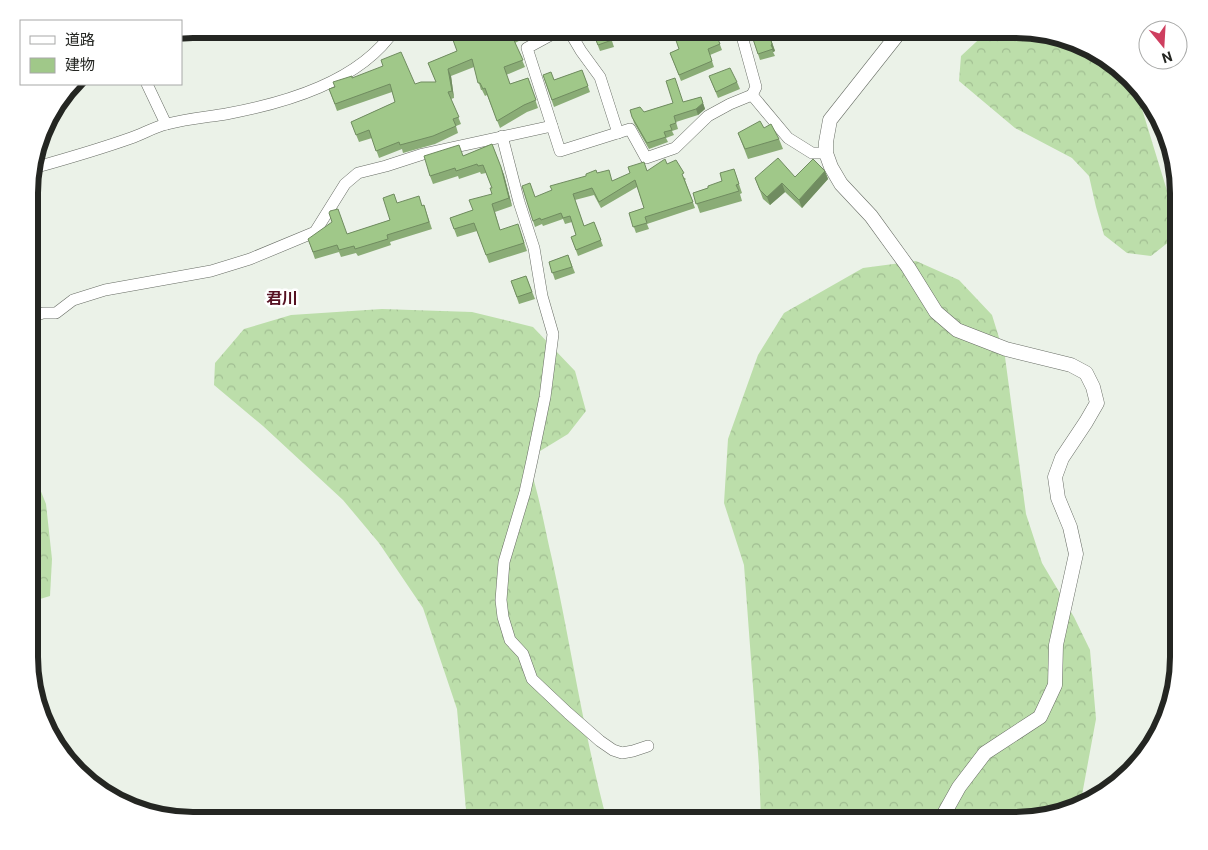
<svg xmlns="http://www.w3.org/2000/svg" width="1208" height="850" font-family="Roboto,'Noto Sans JP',sans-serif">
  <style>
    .forest { fill: url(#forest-crowns) }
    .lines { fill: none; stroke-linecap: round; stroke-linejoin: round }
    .minor-casing { stroke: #676c64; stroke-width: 12 }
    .tertiary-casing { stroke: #676c64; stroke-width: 15 }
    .minor { stroke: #fff; stroke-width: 11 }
    .tertiary { stroke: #fff; stroke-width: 14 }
    .wall { fill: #8aac76 }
    .shaded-wall { fill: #708c60 }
    .building { fill: #a0c889; stroke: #708c60 }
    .labels { text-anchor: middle; stroke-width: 5; stroke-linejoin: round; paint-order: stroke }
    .quarter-label { font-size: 16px; font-weight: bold; fill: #561122; stroke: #fff }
    .rim { fill: none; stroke: #242622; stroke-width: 6 }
  </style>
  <defs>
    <pattern id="forest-crowns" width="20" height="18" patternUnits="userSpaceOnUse" patternTransform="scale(1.25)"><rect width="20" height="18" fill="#bcdeaa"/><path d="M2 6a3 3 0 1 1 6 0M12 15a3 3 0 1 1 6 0" fill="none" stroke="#a1be92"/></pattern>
  </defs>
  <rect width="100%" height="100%" fill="#ebf2e8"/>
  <g class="forest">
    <path d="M990,29H1026L1068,38L1115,62L1135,86L1175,217L1170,241L1151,256L1127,253L1104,235L1096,207L1089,176L1072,158L1015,128L959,81L961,56Z"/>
    <path d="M916,261L959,280L992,315L1005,357L1026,514L1042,563L1074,617L1090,650L1096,719L1082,795L1077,807L1016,821H761L759,767L744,565L724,503L728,439L758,355L784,313L863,268Z"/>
    <path d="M382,309L472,312L533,327L575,371L586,411L568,434L527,459C539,492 544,526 552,559C571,646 584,735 607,821H467L457,709L423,608L379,543L343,500L263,426L214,385L215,363L244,329L291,315Z"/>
    <path d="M30,464L46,504L52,559L50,596L30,602Z"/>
  </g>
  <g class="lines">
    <defs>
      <g id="minor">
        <path d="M568,29L581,51L600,77L618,133"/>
        <path d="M147,84L166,124"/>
        <path d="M752,95L788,138L812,153H826"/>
        <path d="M552,126L527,48L562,29"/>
        <path d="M502,136L519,202L534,248L542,296L553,334L545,397L532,460L525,492L504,562L501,600L503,617L510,640L523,654L532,679L568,713L600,741L613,750L622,753L633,751L648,746"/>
        <path d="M30,171L37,167C69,158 100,149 131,138C143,134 154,127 167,124C186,119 207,117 226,114C285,103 360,82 395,29"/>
        <path d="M30,317L43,313H56L73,300L105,290L211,271L250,259L315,232L345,184L358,173L386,166L423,154L552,126L560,151L630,129L646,158L675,148L708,116L730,104L752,95L756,87L740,29"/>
      </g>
      <path id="tertiary" d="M902,29L830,120L826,142V153L831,167L841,184L871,216L908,267L936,312L957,330L1006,349L1071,365L1086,373L1093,387L1097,403L1086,422L1062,458L1055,477L1058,498L1070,527L1076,554L1056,645L1055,685L1040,717L985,753L959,787L940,821"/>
    </defs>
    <use href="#minor" class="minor-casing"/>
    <use href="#tertiary" class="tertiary-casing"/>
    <use href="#minor" class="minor"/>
    <use href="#tertiary" class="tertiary"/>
  </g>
  <g class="wall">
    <path d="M449,29H542L515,43L525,67L506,75L510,84L528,78L538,108L527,112L500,128L487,95L485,96L482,90H481L474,67L451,76L454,98L451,99L461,124L456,126L458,133L435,144L403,153L402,149L379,158L372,138L359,142L351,122L395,102L392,92L337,111L329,89L335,87L352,78L415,84L436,82L428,63L457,51Z"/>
    <path d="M608,29L614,47L600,51L593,33Z"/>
    <path d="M714,29L722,50L710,55L714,67L681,81L670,53L679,49Z"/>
    <path d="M769,34L775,51L773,52L775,56L760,60L753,39Z"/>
    <path d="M582,70L590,92L554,107L543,75L554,80Z"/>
    <path d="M709,76L737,82L740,89L718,98Z"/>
    <path d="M701,97L705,109L698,115L676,122L678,129L672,131L674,135L666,138L668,142L649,149L634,123L630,110L644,112L673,103L683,102Z"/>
    <path d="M764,128L779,139L783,149L748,159L738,133Z"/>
    <path d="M492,144L504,175L512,206L495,212L500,230L521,233L527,251L489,263L477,231L457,237L450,218L473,210L492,194V188L486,173L481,174L480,172L459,179L458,176L433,184L430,176L463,156Z"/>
    <path d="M667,164L686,179L685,180L695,208L647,224L649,229L636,233L629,213L644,208L637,187L601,208L594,195L575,200L584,226L594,222L603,246L578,256L571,237L576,235L572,222L565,224L563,219L543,226L542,224L535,227L533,221L597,173L612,181L647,171Z"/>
    <path d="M734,169L742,193L740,194L742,201L700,213L693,193L708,188L722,181Z"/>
    <path d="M825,171L828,179L802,208L785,192L770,205L763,199L755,178L795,177Z"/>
    <path d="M397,203L424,205L432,229L390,242L391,245L358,256L356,253L341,257L339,252L315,259L308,239L347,234L390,220Z"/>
    <path d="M568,255L575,273L555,280L549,262Z"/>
    <path d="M526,276L535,299L519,304L511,281Z"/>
  </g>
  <g class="shaded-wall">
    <path d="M769,34L775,51L773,52L771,45Z"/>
    <path d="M448,69L451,76L454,98L452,91Z"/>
    <path d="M703,103L705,109L698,115L696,109Z"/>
    <path d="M501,167L504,175L512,206L509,198Z"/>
    <path d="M825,171L828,179L802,208L799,200Z"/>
    <path d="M782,183L785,192L770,205L767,197Z"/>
  </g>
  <g class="building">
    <path d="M449,29H525L512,36L523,60L504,67L510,84L528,78L536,100L524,105L497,121L485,88L483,89L480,83H478L472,59L448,69L452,91L448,92L459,117L453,119L456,126L433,136L400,145L399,142L376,151L369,130L356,135L351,122L395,102L390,84L335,104L329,89L335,87L333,82L352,76V78L383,66L381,60L401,52L415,84L421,82H436L428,63L457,51Z"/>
    <path d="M607,29H608L612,40L598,45L593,33Z"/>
    <path d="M672,29H714L720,44L708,49L712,61L679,75L670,53L679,49Z"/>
    <path d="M769,34L772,44L771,45L773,49L758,54L753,39Z"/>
    <path d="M730,68L737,82L716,92L709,76Z"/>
    <path d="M582,70L588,86L552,100L543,75L551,72L554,80Z"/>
    <path d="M675,78L683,102L701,97L703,103L696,109L674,116L676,123L670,125L672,130L664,132L666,137L647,143L632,117L630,110L640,107L644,112L673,103L666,81Z"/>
    <path d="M760,121L764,128L771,124L779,139L745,149L738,133Z"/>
    <path d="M492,144L501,167L509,198L492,204L500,230L518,224L524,243L486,255L474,223L454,229L450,218L473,210L469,200L492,194L490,188H492L483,165L478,166L477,164L456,171L455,168L430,176L424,156L459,145L463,156Z"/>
    <path d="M778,158L795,177L813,159L825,171L799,200L782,183L767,197L760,190L755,178Z"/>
    <path d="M665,159L667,164L676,160L684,173L682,174L693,202L645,217L647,223L633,227L629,213L644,208L635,180L599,202L592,188L573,194L584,226L594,222L601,240L576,250L571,237L576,235L570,216L563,218L561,213L541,220L540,218L533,221L522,186L530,183L535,197L552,190L550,186L586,176V174L596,170L597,173L609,170L612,181L630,173L628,167L644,162L647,171Z"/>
    <path d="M734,169L739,184L736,185L739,191L696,204L693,193L708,188V186L722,181L720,173Z"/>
    <path d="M394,194L397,203L419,196L422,206L424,205L429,222L387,235L388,239L355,249L354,246L339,250L337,245L313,252L308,239L332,222L329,213L330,211L338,209L347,234L390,220L383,198Z"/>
    <path d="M568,255L572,267L552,273L549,262Z"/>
    <path d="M526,276L532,292L517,297L511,281Z"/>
  </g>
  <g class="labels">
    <g class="quarter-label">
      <text x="282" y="304">君川</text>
    </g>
  </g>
  <path d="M0 0H1208V850H0ZM193 38H1015A155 155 0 0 1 1170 193V657A155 155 0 0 1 1015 812H193A155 155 0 0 1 38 657V193A155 155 0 0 1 193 38Z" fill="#fff" fill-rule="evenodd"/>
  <path class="rim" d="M193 38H1015A155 155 0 0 1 1170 193V657A155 155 0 0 1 1015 812H193A155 155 0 0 1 38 657V193A155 155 0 0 1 193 38Z"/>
  <rect x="20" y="20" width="162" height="65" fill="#ffffff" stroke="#a7a8a7"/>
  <rect x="30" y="36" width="25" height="8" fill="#ffffff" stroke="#a7a8a7"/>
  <text x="65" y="45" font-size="15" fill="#242622">道路</text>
  <rect x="30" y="58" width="25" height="15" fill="#a0c889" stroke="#a7a8a7"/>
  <text x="65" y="70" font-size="15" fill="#242622">建物</text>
  <g transform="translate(1163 45) rotate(162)"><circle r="24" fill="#ffffff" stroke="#a7a8a7"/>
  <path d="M0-4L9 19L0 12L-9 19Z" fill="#ce3e5f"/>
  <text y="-8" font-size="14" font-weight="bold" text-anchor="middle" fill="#242622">N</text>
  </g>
</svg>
